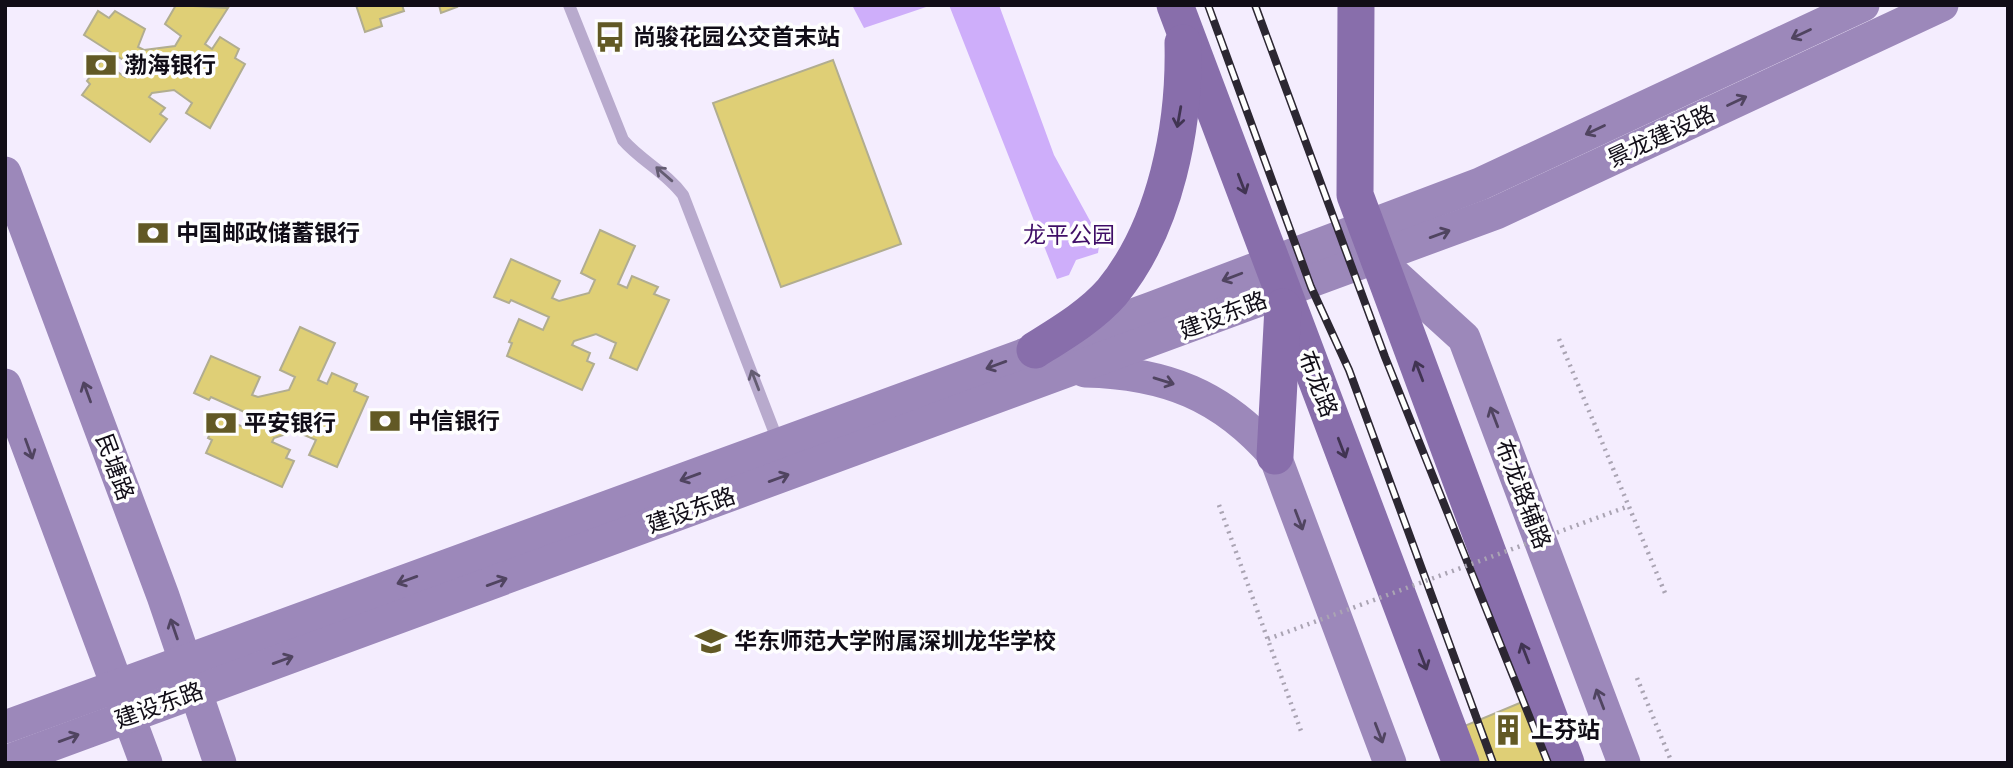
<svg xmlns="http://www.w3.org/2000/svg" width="2013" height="768" font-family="Roboto,'Noto Sans SC',sans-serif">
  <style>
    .green { fill: #ceaefa }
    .building { fill: #dfcf76; stroke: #b1ad90; stroke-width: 2 }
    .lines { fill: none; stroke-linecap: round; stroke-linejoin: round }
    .path { stroke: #aaa4b3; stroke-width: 4.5; stroke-dasharray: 2 5; stroke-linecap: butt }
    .service { stroke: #b8aacd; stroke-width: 12 }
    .secondary { stroke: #9c88ba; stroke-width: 33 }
    .primary { stroke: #886eab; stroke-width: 37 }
    .rail-casing { stroke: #2c2732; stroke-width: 8 }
    .rail { stroke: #fefefe; stroke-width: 5; stroke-dasharray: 16; stroke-linecap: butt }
    .path-bridge { stroke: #aaa4b3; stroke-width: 4.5; stroke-dasharray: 2 5; stroke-linecap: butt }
    .oneway { stroke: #504460 }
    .oneway2 { stroke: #413452 }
    .oneway3 { stroke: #645c72 }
    .labels { text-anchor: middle; stroke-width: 7; stroke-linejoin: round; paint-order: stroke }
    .poi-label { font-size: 23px; font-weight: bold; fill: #110d17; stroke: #fefefe; text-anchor: start }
    .street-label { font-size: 23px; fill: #110d17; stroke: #fefefe }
    .park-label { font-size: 23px; fill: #3f0e67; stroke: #fefefe }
  </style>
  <rect width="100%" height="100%" fill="#f4edfe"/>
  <g class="green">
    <path d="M852,5H932L864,28Z"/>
    <path d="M949,5H999L1054,155L1100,239L1098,253L1076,260L1069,275L1057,279Z"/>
  </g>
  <g class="building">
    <path d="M176,5L228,8L205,44L212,49L220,37L239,49L235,58L245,64L210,128L186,113L192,103L174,90L152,93L149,97L165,108L160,114L167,119L150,142L82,95L90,84L87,81L101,61L125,77L131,65L84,35L98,11L109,18L115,11L145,29L138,47L144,50L175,46L181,36L165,24Z"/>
    <path d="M356,5H402L404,11L380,19L382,26L365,32Z"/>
    <path d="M439,5H456L457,7L441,13Z"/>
    <path d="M833,60L901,244L781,287L713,103Z"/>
    <path d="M600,230L635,246L618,284L627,288L632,276L658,287L654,294L669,300L637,370L610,358L616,343L596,334L574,341L572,345L590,353L587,361L594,364L582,390L507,356L512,343L509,342L519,319L543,330L549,317L511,300L509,303L494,297L511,259L560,281L552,298L559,301L589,293L595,280L581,273Z"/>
    <path d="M300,327L335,343L318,380L327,384L332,373L357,384L354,391L368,397L337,467L309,455L316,440L295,431L274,438L272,442L290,450L286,458L294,461L282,487L206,453L212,440L208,438L218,416L243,427L249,414L211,397L209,400L194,393L211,356L260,377L252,395L258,397L289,390L295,377L280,370Z"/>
    <path d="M1534,697L1568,763H1469L1462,727Z"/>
  </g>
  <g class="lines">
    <g class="path">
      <path d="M1559,339L1665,593"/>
      <path d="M1219,505L1301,731"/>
      <path d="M1637,678L1672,763"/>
    </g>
    <path class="service" d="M569,5L623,140C641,161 666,172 683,195L779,444"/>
    <g class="secondary">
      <path d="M5,173L163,596L220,763"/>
      <path d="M1376,258L1464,338L1624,763"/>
      <path d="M1085,371C1166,373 1222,395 1275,456L1390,763"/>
      <path d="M5,385L146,763"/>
      <path d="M5,727L1152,308L1480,184L1863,5"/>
      <path d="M5,762L1496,213L1942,5"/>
    </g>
    <g class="primary">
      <path d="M1175,5L1461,763"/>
      <path d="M1356,5L1355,195L1566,763"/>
      <path d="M1035,350C1062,333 1091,316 1112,292C1166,226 1185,126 1183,43"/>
      <path d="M1275,456L1283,307"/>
    </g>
    <defs>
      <g id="rail">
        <path d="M1208,5L1311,287L1349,370L1493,763"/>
        <path d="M1255,5L1385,357L1548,763"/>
      </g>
    </defs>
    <use href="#rail" class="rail-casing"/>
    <use href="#rail" class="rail"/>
    <path class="path-bridge" d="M1268,639L1629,506"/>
  </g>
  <defs><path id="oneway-shaft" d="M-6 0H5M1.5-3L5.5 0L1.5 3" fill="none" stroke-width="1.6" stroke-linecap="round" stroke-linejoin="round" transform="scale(1.75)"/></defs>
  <g class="oneway">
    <use href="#oneway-shaft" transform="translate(1801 34) rotate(155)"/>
    <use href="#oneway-shaft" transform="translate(1737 101) rotate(-25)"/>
    <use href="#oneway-shaft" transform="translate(1595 130) rotate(155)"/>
    <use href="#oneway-shaft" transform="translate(1440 234) rotate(-20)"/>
    <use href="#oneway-shaft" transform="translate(1232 277) rotate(159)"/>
    <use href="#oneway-shaft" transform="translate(996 365) rotate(160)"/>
    <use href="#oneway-shaft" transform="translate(1164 381) rotate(17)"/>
    <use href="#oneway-shaft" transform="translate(87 392) rotate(-110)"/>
    <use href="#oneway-shaft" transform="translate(1494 417) rotate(-111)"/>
    <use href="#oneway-shaft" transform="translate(29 449) rotate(70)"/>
    <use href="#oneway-shaft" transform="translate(690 477) rotate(160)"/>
    <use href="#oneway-shaft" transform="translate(779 478) rotate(-20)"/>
    <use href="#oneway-shaft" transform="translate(1299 520) rotate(69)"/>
    <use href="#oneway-shaft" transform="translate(407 580) rotate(160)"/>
    <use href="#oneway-shaft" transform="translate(497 582) rotate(-20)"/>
    <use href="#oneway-shaft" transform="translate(174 629) rotate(-109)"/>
    <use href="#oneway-shaft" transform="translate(283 660) rotate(-20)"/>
    <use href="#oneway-shaft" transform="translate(1600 699) rotate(-111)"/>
    <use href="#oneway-shaft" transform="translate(1379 733) rotate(69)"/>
    <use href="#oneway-shaft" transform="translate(69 738) rotate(-20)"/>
  </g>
  <g class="oneway2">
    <use href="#oneway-shaft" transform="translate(1179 117) rotate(100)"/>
    <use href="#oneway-shaft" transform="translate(1242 184) rotate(69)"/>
    <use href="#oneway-shaft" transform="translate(1419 371) rotate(-111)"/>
    <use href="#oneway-shaft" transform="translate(1342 448) rotate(69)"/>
    <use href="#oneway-shaft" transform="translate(1525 653) rotate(-111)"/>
    <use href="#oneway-shaft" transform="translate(1423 660) rotate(69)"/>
  </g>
  <g class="oneway3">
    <use href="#oneway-shaft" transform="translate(664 174) rotate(-139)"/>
    <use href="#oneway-shaft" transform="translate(755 380) rotate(-111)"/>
  </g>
  <defs>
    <symbol id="bus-bare" viewBox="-9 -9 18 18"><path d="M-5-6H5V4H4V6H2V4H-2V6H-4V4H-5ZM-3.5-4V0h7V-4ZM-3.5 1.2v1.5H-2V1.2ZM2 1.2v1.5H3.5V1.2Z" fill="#625925" stroke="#fefefe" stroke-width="2.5" paint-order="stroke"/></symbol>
    <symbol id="bank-bare" viewBox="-9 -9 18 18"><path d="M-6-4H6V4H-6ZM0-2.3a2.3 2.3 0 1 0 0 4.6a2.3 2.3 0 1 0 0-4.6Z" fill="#625925" stroke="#fefefe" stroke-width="2.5" paint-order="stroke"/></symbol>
    <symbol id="school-bare" viewBox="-9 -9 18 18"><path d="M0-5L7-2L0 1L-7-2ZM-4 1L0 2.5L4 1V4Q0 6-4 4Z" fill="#625925" stroke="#fefefe" stroke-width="2.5" paint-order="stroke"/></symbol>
    <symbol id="building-bare" viewBox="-9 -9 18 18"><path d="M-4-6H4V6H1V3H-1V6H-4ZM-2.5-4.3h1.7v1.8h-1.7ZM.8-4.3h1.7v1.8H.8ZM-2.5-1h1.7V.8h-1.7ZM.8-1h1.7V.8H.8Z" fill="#625925" stroke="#fefefe" stroke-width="2.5" paint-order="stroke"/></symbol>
  </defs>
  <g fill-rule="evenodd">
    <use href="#bus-bare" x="588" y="15" width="44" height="44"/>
    <use href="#bank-bare" x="79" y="43" width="44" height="44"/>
    <use href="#bank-bare" x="131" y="211" width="44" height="44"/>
    <use href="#bank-bare" x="363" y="399" width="44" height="44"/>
    <use href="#bank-bare" x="199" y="401" width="44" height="44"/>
    <use href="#school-bare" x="689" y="619" width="44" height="44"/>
    <use href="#building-bare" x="1486" y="708" width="44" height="44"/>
  </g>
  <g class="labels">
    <g class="poi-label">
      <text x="633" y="45">尚骏花园公交首末站</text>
      <text x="124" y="73">渤海银行</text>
      <text x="176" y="241">中国邮政储蓄银行</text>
      <text x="408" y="429">中信银行</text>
      <text x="244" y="431">平安银行</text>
      <text x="734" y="649">华东师范大学附属深圳龙华学校</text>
      <text x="1531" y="738">上芬站</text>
    </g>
    <g class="street-label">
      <text transform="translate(1661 136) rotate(-25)" y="8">景龙建设路</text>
      <text transform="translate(1223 315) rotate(-21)" y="8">建设东路</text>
      <text transform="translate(1318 384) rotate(69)" y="8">布龙路</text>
      <text transform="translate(115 467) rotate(70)" y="8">民塘路</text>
      <text transform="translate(1523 494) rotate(69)" y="8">布龙路辅路</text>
      <text transform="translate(691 510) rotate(-20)" y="8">建设东路</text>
      <text transform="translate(159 705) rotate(-20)" y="8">建设东路</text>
    </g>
    <g class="park-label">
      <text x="1069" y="243">龙平公园</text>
    </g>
  </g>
  <rect width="2013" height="768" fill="none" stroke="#110d17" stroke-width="14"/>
</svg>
